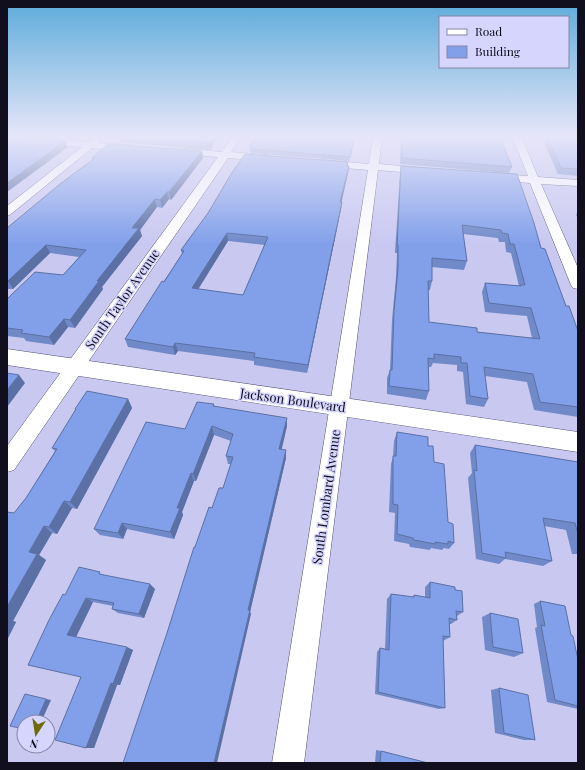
<svg xmlns="http://www.w3.org/2000/svg" width="585" height="770" font-family="'Playfair Display',serif">
  <style>
    .lines { fill: none; stroke-linecap: round; stroke-linejoin: round }
    .minor-casing { stroke: #535074; stroke-width: 1 }
    .tertiary-casing { stroke: #535074; stroke-width: 1 }
    .minor { fill: #fff; fill-rule: evenodd }
    .tertiary { fill: #fff; fill-rule: evenodd }
    .wall { fill: #708ac9; fill-rule: evenodd }
    .shaded-wall { fill: #5b70a4 }
    .building { fill: #82a0ea; stroke: #5b70a4; fill-rule: evenodd }
    .labels { text-anchor: middle; stroke-width: 3; stroke-linejoin: round; paint-order: stroke }
    .street-label { font-size: 13px; fill: #110f1d; stroke: #d6d5fe }
  </style>
  <rect width="100%" height="100%" fill="#c9c8f1"/>
  <g class="lines">
    <defs>
      <g id="minor">
        <path d="M7,136L88,142L95,138L98,139L100,141L98,143L130,145L135,148L130,151L92,148L11,214L7,216V206L82,147L7,141Z"/>
        <path d="M233,136H242L231,152L267,155L272,158L267,161L228,158L14,470L7,472V446L218,157L179,154L174,151L179,148L222,152Z"/>
        <path d="M373,136H382L379,164L425,168L430,171L425,174L378,170L304,763H272L368,170L323,166L318,163L323,160L369,164Z"/>
        <path d="M512,136H521L538,177L578,180V186L541,184L578,268V289L573,288L571,285L530,183L494,180L489,177L494,174L528,176Z"/>
      </g>
      <path id="tertiary" d="M7,349L578,432V452L7,365Z"/>
    </defs>
    <use href="#minor" class="minor-casing"/>
    <use href="#tertiary" class="tertiary-casing"/>
    <use href="#minor" class="minor"/>
    <use href="#tertiary" class="tertiary"/>
  </g>
  <g class="wall">
    <path d="M27,136H83L78,140Z"/>
    <path d="M84,136H219L214,143V144L210,150L120,142L119,139L95,137Z"/>
    <path d="M355,136L349,161L251,153L250,150V146Z"/>
    <path d="M401,136H500L512,167L509,173L400,164Z"/>
    <path d="M541,136H578V176L558,174Z"/>
    <path d="M202,151L203,158L171,200L169,199L162,208L157,207L140,230L142,236L102,287L103,289L75,328L68,327L54,345L26,341L24,338L7,336V299L63,275L79,257L50,253L13,289H7V228L93,159L92,158Z"/>
    <path d="M348,166H349L348,173L341,202V209L307,373L254,365V361L178,351L175,355L128,347L125,339L182,254L181,250ZM228,241L265,245L243,295L198,289Z"/>
    <path d="M401,166L541,248L566,306L578,331V417L534,410L527,382L485,376L488,399L484,407L466,404L463,372L457,371V365L433,363L431,367H429V391L426,400L387,394V378L390,370L392,320L396,277L397,253H395L400,173ZM463,234L498,238L499,242H505L506,252L511,253L519,286L485,283L482,292L485,312L527,316L532,338L477,332L429,322L428,290H430L432,281V267L464,270L467,261Z"/>
    <path d="M578,211V219L576,215Z"/>
    <path d="M128,399L132,408L77,509L72,508L57,534L52,533L39,555L46,560L13,621L16,622L7,640L14,513L26,498L55,451L52,448L76,410L75,409Z"/>
    <path d="M214,406L287,426L281,449L286,450V458L250,612L251,614L167,633L195,547L212,508L223,488L231,464H228L226,456L231,441L214,435L196,481H194L182,512L183,515L174,539L127,529L123,539L100,535L94,529L185,429Z"/>
    <path d="M397,432L428,446L434,462L448,522L454,543L449,549L444,548L442,550L431,548L430,550L410,547L409,544L394,541L395,513L389,512L391,464L393,457L394,441Z"/>
    <path d="M475,445L578,462V560L577,554H572L566,530L544,526L552,561L543,566L505,559L499,564L476,559L468,478L472,473L470,453Z"/>
    <path d="M104,575L155,589L144,618L118,613L112,609L113,606L93,602L76,637L133,650L120,685H117L94,748H86L81,678L65,595Z"/>
    <path d="M430,582L455,590L463,612L457,616V620L451,624H449L450,637L443,641L445,708L439,709L375,694L377,652L380,648L385,649L387,599L391,594L413,597L414,595L425,597V587Z"/>
    <path d="M540,601L571,635L578,660V709L547,702L535,628L537,627L534,604Z"/>
    <path d="M490,613L523,653L514,657L485,650L482,617Z"/>
    <path d="M499,688L535,740H524L495,733L491,690Z"/>
    <path d="M376,750L381,751L428,763H375Z"/>
  </g>
  <g class="shaded-wall">
    <path d="M77,136H83L78,140Z"/>
    <path d="M213,136H219L214,143V144L210,150L209,143Z"/>
    <path d="M65,141L68,147L7,192V183Z"/>
    <path d="M202,151L203,158L171,200L169,192Z"/>
    <path d="M349,166L348,173L340,209V202Z"/>
    <path d="M167,192L169,199L162,208L160,200Z"/>
    <path d="M155,199L157,207L140,230L142,236L102,287L103,289L75,328L70,320L97,281L132,228Z"/>
    <path d="M342,202L341,209L307,373L308,365Z"/>
    <path d="M227,233L228,241L194,296L192,288Z"/>
    <path d="M46,245L50,253L13,289L8,281Z"/>
    <path d="M64,319L68,327L54,345L49,337Z"/>
    <path d="M175,343L178,351L175,355L173,347Z"/>
    <path d="M19,375L25,383L7,407V390Z"/>
    <path d="M128,399L132,408L77,509L70,502Z"/>
    <path d="M287,418V426L280,457L279,449Z"/>
    <path d="M212,426L214,435L196,481L193,474Z"/>
    <path d="M286,450V458L250,612L251,614L217,763H214L248,610Z"/>
    <path d="M191,473L194,481L182,512L183,515L174,539L170,532L177,508Z"/>
    <path d="M64,501L72,508L57,534L49,527Z"/>
    <path d="M122,523L127,529L123,539L118,533Z"/>
    <path d="M44,526L52,533L39,555L46,560L13,621L16,622L7,640V607L29,552Z"/>
    <path d="M150,584L155,589L144,618L139,614Z"/>
    <path d="M86,598L93,602L75,639L67,635Z"/>
    <path d="M127,647L133,650L120,685L113,684Z"/>
    <path d="M111,683L117,685L94,748H86Z"/>
    <path d="M46,699L51,700L41,722H36Z"/>
  </g>
  <g class="building">
    <path d="M7,136H8L65,141L7,183Z"/>
    <path d="M126,136H213L212,138H214L209,143Z"/>
    <path d="M256,136H355L350,157L251,149L252,146H250Z"/>
    <path d="M402,136H500L512,167L402,158Z"/>
    <path d="M546,136H578V169L561,168Z"/>
    <path d="M108,144L202,151L169,192H167L160,200L155,199L132,228H139L97,281H99L70,320L64,319L49,337L21,333L23,330L7,328V299L35,272L63,275L86,250L46,245L8,281H7V228L60,184L95,158H92Z"/>
    <path d="M245,154L348,162L347,166H349L340,202H342L308,365L254,357L255,353L175,343L173,347L125,339L162,281L164,282L184,251L181,250L208,213L231,174ZM227,233L268,237L243,295L192,288Z"/>
    <path d="M401,166L517,174L534,223L541,248L545,249L566,306H569L578,331V407L540,402L533,374L484,367L488,399L470,396L467,363H461V357L434,354V359L428,358L429,391L389,386L390,370H392L394,311L398,268V245H397ZM462,225L501,230L502,233L508,234L510,244H514L525,285H520L521,286L485,283L489,303L531,308L540,339L477,332V328L429,322L428,281H432V258L467,261Z"/>
    <path d="M7,373L19,375L7,390Z"/>
    <path d="M87,391L128,399L70,502L64,501L49,527L44,526L29,552L37,554L7,607V512L14,513L26,498L57,449L52,448L76,409H75Z"/>
    <path d="M197,402L214,404L213,406L287,418L279,449L286,450L248,610H250L214,763H123L167,633L194,547H195L209,507L212,508L219,488H223L233,457L226,456L233,434L212,426L193,474L191,473L177,508H180L170,532L122,523L118,533L94,529L146,422L185,429Z"/>
    <path d="M397,432L428,437V446H433L434,462L444,464L448,522L453,524L454,543L448,541V544L435,542V544L414,540L413,538L397,534L398,505L393,504V456H396Z"/>
    <path d="M475,445L578,462V534L575,523L543,518L552,561L505,552L506,558L482,553L474,470L477,471Z"/>
    <path d="M79,567L100,572L99,574L150,584L139,614L112,609L114,603L86,598L67,635L127,647L113,684L111,683L86,748L55,740L81,677L28,665L49,620L63,594L65,595Z"/>
    <path d="M430,582L455,587V590L462,591L463,612L456,611L457,620L449,618L450,637L443,636L445,708L378,692L380,648L389,650L391,594L414,597V595L430,598Z"/>
    <path d="M540,601L565,606L571,635L573,636L578,660V706L555,700L541,625L545,626Z"/>
    <path d="M490,613L518,619L523,653L493,647Z"/>
    <path d="M499,688L528,695L535,740L504,733Z"/>
    <path d="M25,694L46,699L36,722H24V729L10,726Z"/>
    <path d="M381,751L428,763H380Z"/>
  </g>
  <linearGradient id="sky" x2="0" y2="1"><stop stop-color="#5cabda"/><stop offset="0.56" stop-color="#e7e6f9"/><stop offset="1" stop-color="#e7e6f9" stop-opacity="0"/></linearGradient>
  <rect width="585" height="244" fill="url(#sky)"/>
  <g class="labels">
    <g class="street-label">
      <text transform="translate(122 299) rotate(-55)" y="5">South Taylor Avenue</text>
      <text transform="translate(293 400) rotate(8)" y="5">Jackson Boulevard</text>
      <text transform="translate(326 497) rotate(-82)" y="5">South Lombard Avenue</text>
    </g>
  </g>
  <rect width="585" height="770" fill="none" stroke="#110f1d" stroke-width="16"/>
  <rect x="439" y="16" width="130" height="52" fill="#d6d5fe" stroke="#8786a4"/>
  <rect x="447" y="29" width="20" height="6" fill="#ffffff" stroke="#8786a4"/>
  <text x="475" y="36" font-size="12" fill="#110f1d">Road</text>
  <rect x="447" y="46" width="20" height="12" fill="#82a0ea" stroke="#8786a4"/>
  <text x="475" y="56" font-size="12" fill="#110f1d">Building</text>
  <g transform="translate(36 734) rotate(192)"><circle r="19" fill="#d6d5fe" stroke="#8786a4"/>
  <path d="M0-3L7 15L0 10L-7 15Z" fill="#6e6a04"/>
  <text y="-6" font-size="11" font-weight="bold" text-anchor="middle" fill="#110f1d">N</text>
  </g>
</svg>
